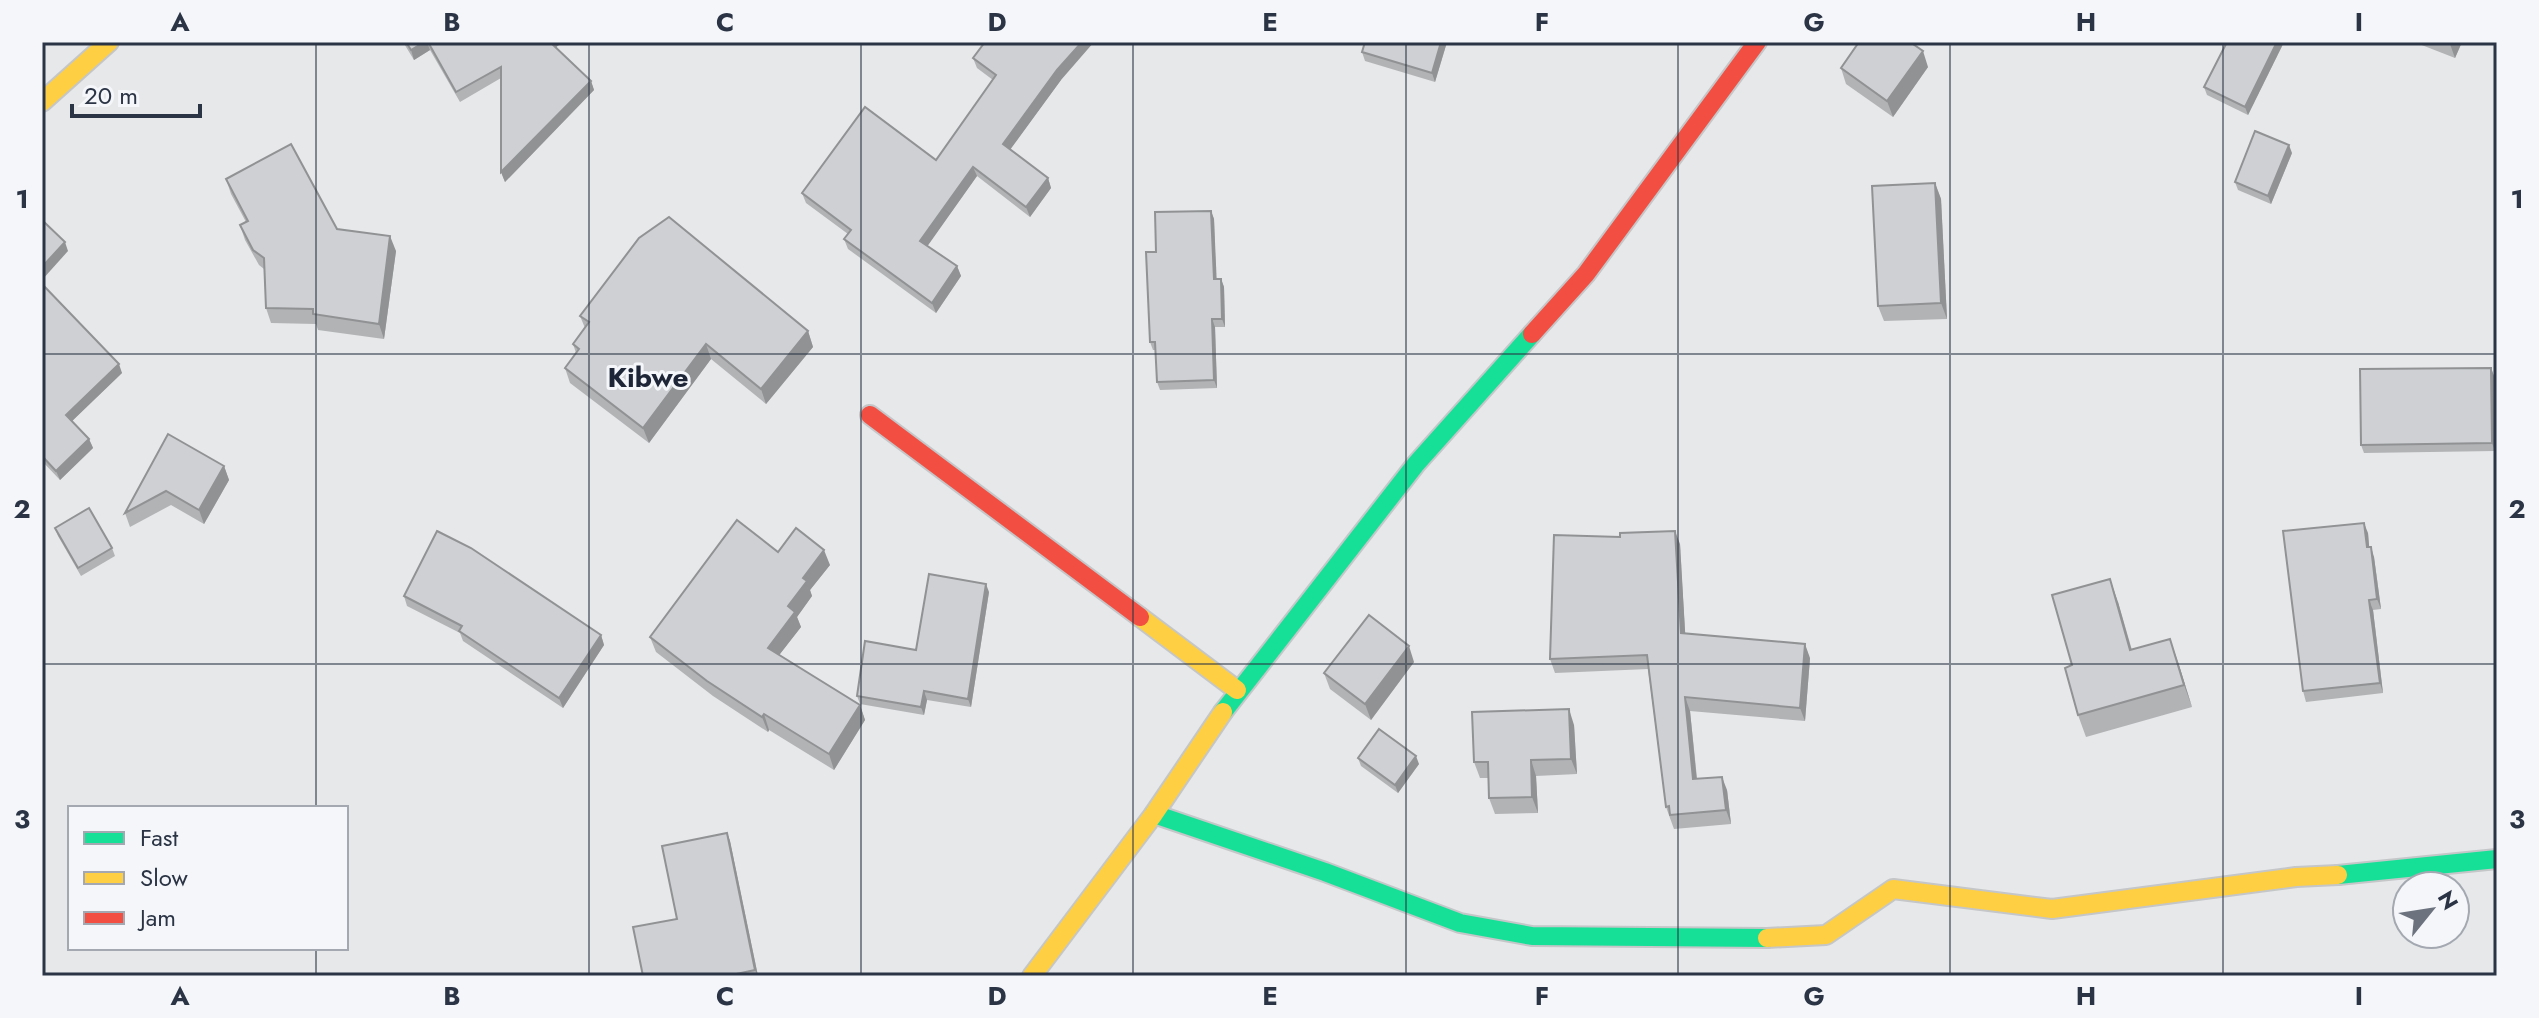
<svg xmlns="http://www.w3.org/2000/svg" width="2539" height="1018" font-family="Jost,sans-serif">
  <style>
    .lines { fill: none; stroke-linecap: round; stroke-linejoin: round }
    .fast-casing { stroke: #c4c6c8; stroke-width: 22 }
    .slow-casing { stroke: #c4c6c8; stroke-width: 22 }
    .jam-casing { stroke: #c4c6c8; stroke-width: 22 }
    .fast { stroke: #16e098; stroke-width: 18 }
    .slow { stroke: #ffcf43; stroke-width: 18 }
    .jam { stroke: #f24e42; stroke-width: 18 }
    .wall { fill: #b1b3b5 }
    .shaded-wall { fill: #909294 }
    .building { fill: #ced0d3; stroke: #909294; stroke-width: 2 }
    .grid { fill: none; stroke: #2b3445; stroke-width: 2; stroke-opacity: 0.55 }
    .labels { text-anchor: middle; stroke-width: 6; stroke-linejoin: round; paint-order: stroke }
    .quarter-label { font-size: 28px; font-weight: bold; fill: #1d2536; stroke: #f4f6f9 }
    .neatline { fill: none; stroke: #2b3445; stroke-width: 3 }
    .grid-label { font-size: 26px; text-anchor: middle; font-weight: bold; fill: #2b3445 }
  </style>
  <rect width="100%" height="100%" fill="#e6e8ea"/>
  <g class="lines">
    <defs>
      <g id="fast">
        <path d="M1223,712L1416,464L1532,334"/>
        <path d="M1154,814L1325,872L1460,923L1532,936L1767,938"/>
        <path d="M2338,875L2497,859"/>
      </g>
      <g id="slow">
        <path d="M42,102L109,42"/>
        <path d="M1140,617L1237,690"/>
        <path d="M1767,938L1826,935L1893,889L2052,909L2296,877L2338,875"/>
        <path d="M1032,976L1154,814L1223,712"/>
      </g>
      <g id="jam">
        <path d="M1532,334L1586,274L1757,42"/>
        <path d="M870,415L1140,617"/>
      </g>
    </defs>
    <use href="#fast" class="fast-casing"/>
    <use href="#slow" class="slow-casing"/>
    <use href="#jam" class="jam-casing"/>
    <use href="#fast" class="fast"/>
    <use href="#slow" class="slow"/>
    <use href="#jam" class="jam"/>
  </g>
  <g class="wall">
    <path d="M403,42H563L556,47L591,81L594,90L505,182L501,172V78L460,102L430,50L414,60Z"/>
    <path d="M1365,42H1447L1435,82L1365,61L1362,52Z"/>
    <path d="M2227,42H2284L2248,115L2207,95L2204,87Z"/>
    <path d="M2414,42H2462L2455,58Z"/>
    <path d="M973,58L1061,80L1010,149L1048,178L1051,188L1030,217L977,176L927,246L957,266L961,276L936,313L848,249L844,239L848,234L806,203L802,193L936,160L993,80L977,68Z"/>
    <path d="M1928,67L1893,117L1846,84L1841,68Z"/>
    <path d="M2292,153L2271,204L2238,190L2235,182Z"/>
    <path d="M226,179L337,229L396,251L384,339L318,330L316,324L271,323L266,308L264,269L259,265L245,240L240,225L246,222L231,194Z"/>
    <path d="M1935,183L1941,199L1947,319L1884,321L1878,306Z"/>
    <path d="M1211,211L1214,219L1216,279H1221L1224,287L1225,327H1215L1217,388L1160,390L1157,382L1156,350H1153L1150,342L1156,252Z"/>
    <path d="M42,284L122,373L72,421L89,439L93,448L60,480L42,461Z"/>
    <path d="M580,316L808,331L813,347L766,404L711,359L649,443L570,383L565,368L576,353L573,344L585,328Z"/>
    <path d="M2491,368L2494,376L2495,451L2364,453L2361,445Z"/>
    <path d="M168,434L224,466L229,480L204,524L171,505L130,527L125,513Z"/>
    <path d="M55,528L112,548L115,556L81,576L58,536Z"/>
    <path d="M2368,533L2369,547L2374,557L2381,609L2373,610L2383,693L2306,702L2303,691Z"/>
    <path d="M1680,544L1685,633L1810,658L1805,721L1690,711L1697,778L1727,790L1731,824L1674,829L1666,807L1648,669L1555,673L1550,659Z"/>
    <path d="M778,552L830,565L810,590L812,596L797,617L801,627L779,655L860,705L865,720L834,770L769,730L768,732L713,696L656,652L650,637Z"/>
    <path d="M989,592L971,707L927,700L924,715L860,704L857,696Z"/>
    <path d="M404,596L601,635L604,645L563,708L463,641L460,633L407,606Z"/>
    <path d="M2118,602L2132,650L2178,662L2192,707L2086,737L2078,715L2072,665Z"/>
    <path d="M1414,662L1371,720L1330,689L1324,673Z"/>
    <path d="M1574,725L1577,774L1536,776L1538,813L1495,814L1489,798L1488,778H1480L1474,762Z"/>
    <path d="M1358,758L1419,764L1398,793L1361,766Z"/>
    <path d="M727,833L730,841L758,976H643Z"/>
  </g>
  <g class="shaded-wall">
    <path d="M424,42H427L430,50L414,60L411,50Z"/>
    <path d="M549,42H563L552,50Z"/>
    <path d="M1082,42H1094L1061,80L1007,154L1003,144L1057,70Z"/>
    <path d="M1441,42H1447L1435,82L1432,73Z"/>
    <path d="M2277,42H2284L2248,115L2245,107Z"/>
    <path d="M2451,42H2462L2455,58L2450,44Z"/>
    <path d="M1923,51L1928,67L1893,117L1887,101Z"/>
    <path d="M591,81L594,90L505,182L501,172Z"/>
    <path d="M2289,145L2292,153L2271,204L2268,196Z"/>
    <path d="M973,167L977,176L924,251L920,241Z"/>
    <path d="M1048,178L1051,188L1030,217L1026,207Z"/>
    <path d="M1935,183L1941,199L1947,319L1941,303Z"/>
    <path d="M1211,211L1214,219L1217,287L1214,279Z"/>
    <path d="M390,236L396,251L384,339L379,324Z"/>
    <path d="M65,242L68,251L42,280V267Z"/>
    <path d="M957,266L961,276L936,313L932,303Z"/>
    <path d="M1221,279L1224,287L1225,327L1222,319Z"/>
    <path d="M1212,319L1215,327L1217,388L1214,380Z"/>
    <path d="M808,331L813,347L766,404L761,389Z"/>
    <path d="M706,344L711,359L649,443L643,428Z"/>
    <path d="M119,364L122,373L69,424L66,415Z"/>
    <path d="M2491,368L2494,376L2495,451L2492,443Z"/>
    <path d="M89,439L93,448L60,480L56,471Z"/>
    <path d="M224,466L229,480L204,524L199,510Z"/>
    <path d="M2364,523L2368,533L2370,557L2367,547Z"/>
    <path d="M1675,531L1680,544L1686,647L1681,633Z"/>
    <path d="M2371,547L2374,557L2381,609L2377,599Z"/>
    <path d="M824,550L830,565L810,590L812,596L797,617L801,627L773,663L768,648L803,578Z"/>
    <path d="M2110,579L2118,602L2138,673L2130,650Z"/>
    <path d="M986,584L989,592L971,707L968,699Z"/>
    <path d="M2369,600L2373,610L2383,693L2380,683Z"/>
    <path d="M601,635L604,645L563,708L559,698Z"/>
    <path d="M2170,639L2178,662L2192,707L2184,685Z"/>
    <path d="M1805,644L1810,658L1805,721L1800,708Z"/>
    <path d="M1409,646L1414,662L1371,720L1365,704Z"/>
    <path d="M924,691L927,700L924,715L921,707Z"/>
    <path d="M1685,697L1690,711L1698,792L1693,779Z"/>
    <path d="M860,705L865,720L834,770L829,754Z"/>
    <path d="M1569,709L1574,725L1577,774L1571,759Z"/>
    <path d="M764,714L769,730L768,732L762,717Z"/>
    <path d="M1416,756L1419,764L1398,793L1395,785Z"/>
    <path d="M1531,760L1536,776L1538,813L1532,797Z"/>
    <path d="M1722,777L1727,790L1731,824L1726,810Z"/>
    <path d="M727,833L730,841L758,976L755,970Z"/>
  </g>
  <g class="building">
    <path d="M406,42H424L411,50Z"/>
    <path d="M428,42H550L591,81L501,172V67L456,92Z"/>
    <path d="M985,42H1082L1057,70L1003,144L1048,178L1026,207L973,167L920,241L957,266L932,303L844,239L851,230L802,193L865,107L936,160L996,75L973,58Z"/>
    <path d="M1365,42H1441L1432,73L1362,52Z"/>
    <path d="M1859,42H1910L1923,51L1887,101L1841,68Z"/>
    <path d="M2227,42H2277L2245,107L2204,87Z"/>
    <path d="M2255,131L2289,145L2268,196L2235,182Z"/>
    <path d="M291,144L337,229L390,236L379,324L313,314V309L266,308L264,258L253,250L240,225L248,221L226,179Z"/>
    <path d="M1935,183L1941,303L1878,306L1872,186Z"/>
    <path d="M1211,211L1214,279H1221L1222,319H1212L1214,380L1157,382L1155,342H1150L1146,252H1156L1155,212Z"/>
    <path d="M669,217L808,331L761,389L706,344L643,428L565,368L579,349L573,344L589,322L580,316L639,238Z"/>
    <path d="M42,220L65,242L42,267Z"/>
    <path d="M42,284L119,364L66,415L89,439L56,471L42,456Z"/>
    <path d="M2491,368L2492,443L2361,445L2360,369Z"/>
    <path d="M168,434L224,466L199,510L166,491L125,513Z"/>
    <path d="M89,508L112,548L78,568L55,528Z"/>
    <path d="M737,520L778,552L796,528L824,550L803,578L807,581L788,606L795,612L768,648L860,705L829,754L764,714L762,717L707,681L650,637Z"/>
    <path d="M2364,523L2367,547H2371L2377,599L2369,600L2380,683L2303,691L2283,531Z"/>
    <path d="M437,531L471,548L601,635L559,698L459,631L462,626L404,596Z"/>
    <path d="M1675,531L1681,633L1805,644L1800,708L1685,697L1693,779L1722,777L1726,810L1670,815L1669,806L1666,807L1647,655L1550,659L1554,535L1620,537V533Z"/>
    <path d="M929,574L986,584L968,699L924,691L921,707L857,696L865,641L916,650Z"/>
    <path d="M2110,579L2130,650L2170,639L2184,685L2078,715L2065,668L2072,665L2052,595Z"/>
    <path d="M1369,615L1409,646L1365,704L1324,673Z"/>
    <path d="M1569,709L1571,759L1531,760L1532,797L1489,798L1488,762H1474L1472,712Z"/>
    <path d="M1379,729L1416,756L1395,785L1358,758Z"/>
    <path d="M727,833L755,970L727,976H643L633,927L677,919L662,846Z"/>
  </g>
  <path class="grid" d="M316,42V808M589,42V976M861,42V976M1133,42V976M1406,42V976M1678,42V976M1950,42V976M2223,42V976M42,354H2497M42,664H2497M316,948V976"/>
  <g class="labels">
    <g class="quarter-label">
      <text x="648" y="387">Kibwe</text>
    </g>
  </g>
  <rect width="2539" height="1018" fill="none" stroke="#f4f6f9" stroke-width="88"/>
  <rect x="68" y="806" width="280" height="144" fill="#f4f6f9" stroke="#a4a8b1" stroke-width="2"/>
  <rect x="84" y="832" width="40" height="12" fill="#16e098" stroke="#a4a8b1" stroke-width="2"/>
  <text x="140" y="846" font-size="24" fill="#2b3445">Fast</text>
  <rect x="84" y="872" width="40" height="12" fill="#ffcf43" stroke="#a4a8b1" stroke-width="2"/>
  <text x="140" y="886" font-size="24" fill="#2b3445">Slow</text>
  <rect x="84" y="912" width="40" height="12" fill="#f24e42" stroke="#a4a8b1" stroke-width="2"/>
  <text x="140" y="926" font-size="24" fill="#2b3445">Jam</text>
  <g transform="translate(2431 910) rotate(60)"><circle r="38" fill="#f4f6f9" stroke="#a4a8b1" stroke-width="2"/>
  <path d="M0-6L14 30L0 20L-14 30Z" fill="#6c737f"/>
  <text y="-12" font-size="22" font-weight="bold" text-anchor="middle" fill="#2b3445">N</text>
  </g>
  <path d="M72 104v12h128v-12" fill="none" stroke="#2b3445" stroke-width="4"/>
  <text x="84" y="104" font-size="24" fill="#2b3445" stroke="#f4f6f9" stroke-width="6" paint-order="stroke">20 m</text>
  <rect x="44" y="44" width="2451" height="930" class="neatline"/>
  <g class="grid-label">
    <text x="180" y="31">A</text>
    <text x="452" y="31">B</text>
    <text x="725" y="31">C</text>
    <text x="997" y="31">D</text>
    <text x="1270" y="31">E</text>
    <text x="1542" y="31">F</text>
    <text x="1814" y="31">G</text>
    <text x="2086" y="31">H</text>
    <text x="2359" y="31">I</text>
    <text x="22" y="208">1</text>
    <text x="2517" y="208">1</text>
    <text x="22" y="518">2</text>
    <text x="2517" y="518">2</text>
    <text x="22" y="828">3</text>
    <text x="2517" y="828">3</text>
    <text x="180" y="1005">A</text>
    <text x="452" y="1005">B</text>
    <text x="725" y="1005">C</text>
    <text x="997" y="1005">D</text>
    <text x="1270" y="1005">E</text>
    <text x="1542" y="1005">F</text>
    <text x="1814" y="1005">G</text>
    <text x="2086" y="1005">H</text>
    <text x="2359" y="1005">I</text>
  </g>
</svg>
